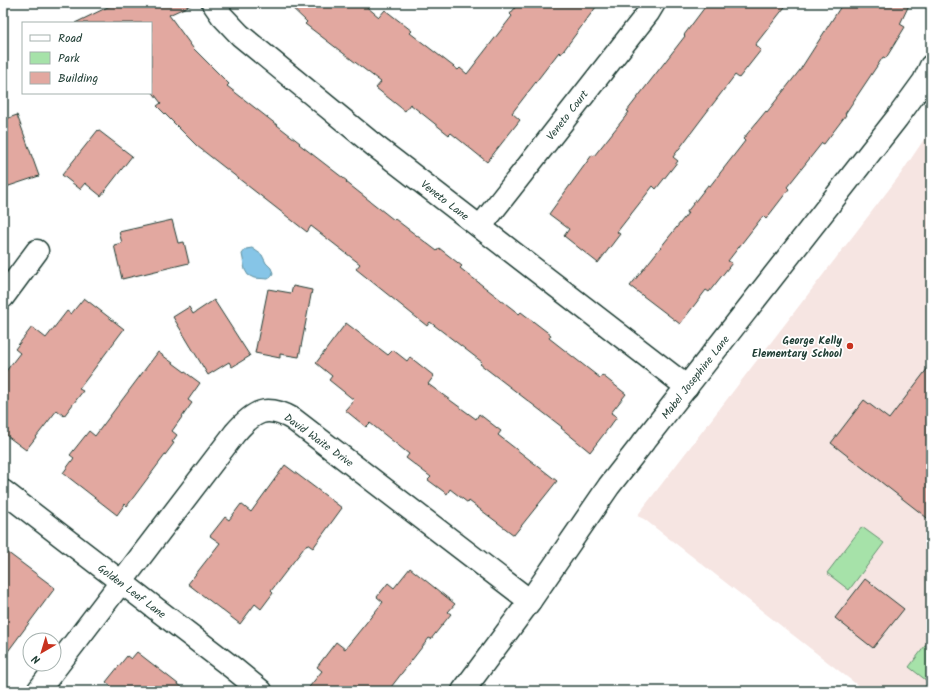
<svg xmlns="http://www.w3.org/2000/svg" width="934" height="694" font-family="Kalam,sans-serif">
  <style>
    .built { fill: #f6e5e2 }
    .green { fill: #a6e2a9; stroke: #62906e }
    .water { fill: #86c5e7; stroke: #5d8f9f }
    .building { fill: #e2a8a0; stroke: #1f3d34 }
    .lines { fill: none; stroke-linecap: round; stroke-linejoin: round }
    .street-casing { stroke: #1f3d34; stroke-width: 25 }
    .street { stroke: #fff; stroke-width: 22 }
    .poi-dot { fill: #c8321e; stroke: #fff; stroke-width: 1.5 }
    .labels { text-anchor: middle; stroke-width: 3.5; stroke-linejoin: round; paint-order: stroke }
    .street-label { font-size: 11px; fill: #1f3d34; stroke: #fff }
    .poi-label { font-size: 11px; font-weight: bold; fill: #1f3d34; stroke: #fff; text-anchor: end }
  </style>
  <rect width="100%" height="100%" fill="#fff"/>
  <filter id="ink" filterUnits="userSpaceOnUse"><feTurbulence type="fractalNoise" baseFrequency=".025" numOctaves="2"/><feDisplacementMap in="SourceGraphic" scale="8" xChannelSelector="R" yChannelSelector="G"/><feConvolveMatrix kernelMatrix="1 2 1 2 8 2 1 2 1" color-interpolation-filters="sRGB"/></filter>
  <g filter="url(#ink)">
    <path class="built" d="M931,129V691H865L644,519L637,516L900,175Z"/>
    <g class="green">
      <path d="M862,527L884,543L849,590L827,573Z"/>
      <path d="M931,638V684L909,667Z"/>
    </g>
    <path class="water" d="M252,248L262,255L266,263L271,268L273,273L271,277L268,279L254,278L248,275L245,270L242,254L246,249Z"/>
    <g class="building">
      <path d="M116,3H195L169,15L193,48L229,84L227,86L300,143L299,144L347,181L346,182L394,220L395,219L437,251L439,248L462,266L460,268L519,314L521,312L551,335L549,338L600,378L602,375L626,394L611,413L617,417L590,452L561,428L562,427L480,364L482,362L430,322L427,326L356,269L360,264L311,226L307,232L197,146L157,106L161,103L151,90V23H75Z"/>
      <path d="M287,3H362L379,17L385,10L412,31L410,33L458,70L460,68L467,74L512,16L510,14L519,3H599L561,54L559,52L512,113L520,120L487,162L451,133L449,135L410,104L405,111L376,88L381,82L305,24L307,22Z"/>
      <path d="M708,3H788L755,45L761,50L739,78L735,75L700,121L673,157L678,161L656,189L653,186L617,232L620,234L598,263L564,236L569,229L549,214L592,155L594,156L629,112L627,111L685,36L684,35Z"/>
      <path d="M843,3H910L900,24L905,27L886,58L883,57L845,114L846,115L824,144L822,143L787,187L789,189L766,219L763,216L728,261L732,263L709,292L706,290L680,324L630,286L688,213H686L708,185L710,186L745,141L743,139L766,111L767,112L800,70Z"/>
      <path d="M17,115L39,176L3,188V120Z"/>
      <path d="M98,130L132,156L101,196L85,183L80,189L62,175Z"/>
      <path d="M172,220L178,243L184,242L189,263L122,279L114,245L122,243L119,232Z"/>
      <path d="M293,286L312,290L299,357L280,354V358L255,353L268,289L291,293Z"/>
      <path d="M84,298L124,329L79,389L83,391L64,416L57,410L26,450L3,433V375L20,353L15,349L32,327L46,338L67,311L71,314Z"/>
      <path d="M214,300L250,356L232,367L229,362L208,375L173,317L189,307L193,314Z"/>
      <path d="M346,323L388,355L393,350L407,361L410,357L434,376L428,384L476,419L479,414L501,431L498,435L557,481L514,535L469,501L468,503L450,489L447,494L428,480L431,477L406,458L409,454L370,423L366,427L345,410L354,400L329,380L332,376L316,363Z"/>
      <path d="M158,352L200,383L188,400L192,403L172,431L177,435L172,442L174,443L127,506L125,504L117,515L63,473L74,458L70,455L89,431L95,436Z"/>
      <path d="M931,364V521L831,443L864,400L889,419Z"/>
      <path d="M285,465L342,508L313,548L307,544L271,591L273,593L261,609L255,604L240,624L188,584L220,543L210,536L225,517L229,520L241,504L251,512Z"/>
      <path d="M3,549L55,588L3,658Z"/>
      <path d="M410,568L455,604L448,612L451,614L431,639L429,638L388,691H306L322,671L317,667L336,642L345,649L383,602L377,597L388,583L394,588Z"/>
      <path d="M865,579L904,609L873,648L835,618Z"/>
      <path d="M137,652L187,691H117L106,682L127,656L131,659Z"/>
    </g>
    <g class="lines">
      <defs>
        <g id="street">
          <path d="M213,3L222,16L240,35L375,146L687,387"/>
          <path d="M480,227L648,13L654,3"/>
          <path d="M3,297L37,251"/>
          <path d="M3,491L233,668L261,691"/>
          <path d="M38,691L235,433C254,411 266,404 293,419L530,601"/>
          <path d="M463,691L530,601L609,486L897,118L924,81L931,66"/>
        </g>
      </defs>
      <use href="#street" class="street-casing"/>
      <use href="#street" class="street"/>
    </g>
  </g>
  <circle class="poi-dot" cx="850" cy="346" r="4"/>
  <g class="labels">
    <g class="street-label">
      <text transform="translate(567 115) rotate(-52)" y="4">Veneto Court</text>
      <text transform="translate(445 200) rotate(38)" y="4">Veneto Lane</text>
      <text transform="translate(695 377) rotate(-52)" y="4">Mabel Josephine Lane</text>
      <text transform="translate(319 440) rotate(36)" y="4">David Waite Drive</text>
      <text transform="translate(132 591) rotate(37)" y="4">Golden Leaf Lane</text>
    </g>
    <g class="poi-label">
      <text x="842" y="344">George Kelly<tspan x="842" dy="13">Elementary School</tspan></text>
    </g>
  </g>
  <rect width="934" height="694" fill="none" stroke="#fff" stroke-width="16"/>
  <rect x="8" y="8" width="918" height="678" fill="none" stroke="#1f3d34" stroke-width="1.5" filter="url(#ink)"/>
  <rect x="22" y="22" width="130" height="72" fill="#ffffff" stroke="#a5b1ae"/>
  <rect x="30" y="35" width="20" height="6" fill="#ffffff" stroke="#a5b1ae"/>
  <text x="58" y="42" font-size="12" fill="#1f3d34">Road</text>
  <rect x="30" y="52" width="20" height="12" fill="#a6e2a9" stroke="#a5b1ae"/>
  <text x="58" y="62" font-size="12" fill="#1f3d34">Park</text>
  <rect x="30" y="72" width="20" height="12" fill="#e2a8a0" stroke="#a5b1ae"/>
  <text x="58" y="82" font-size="12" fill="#1f3d34">Building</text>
  <g transform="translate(42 652) rotate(218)"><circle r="19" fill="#ffffff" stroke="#a5b1ae"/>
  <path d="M0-3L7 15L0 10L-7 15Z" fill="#c8321e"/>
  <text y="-6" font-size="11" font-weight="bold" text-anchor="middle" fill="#1f3d34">N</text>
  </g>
</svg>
